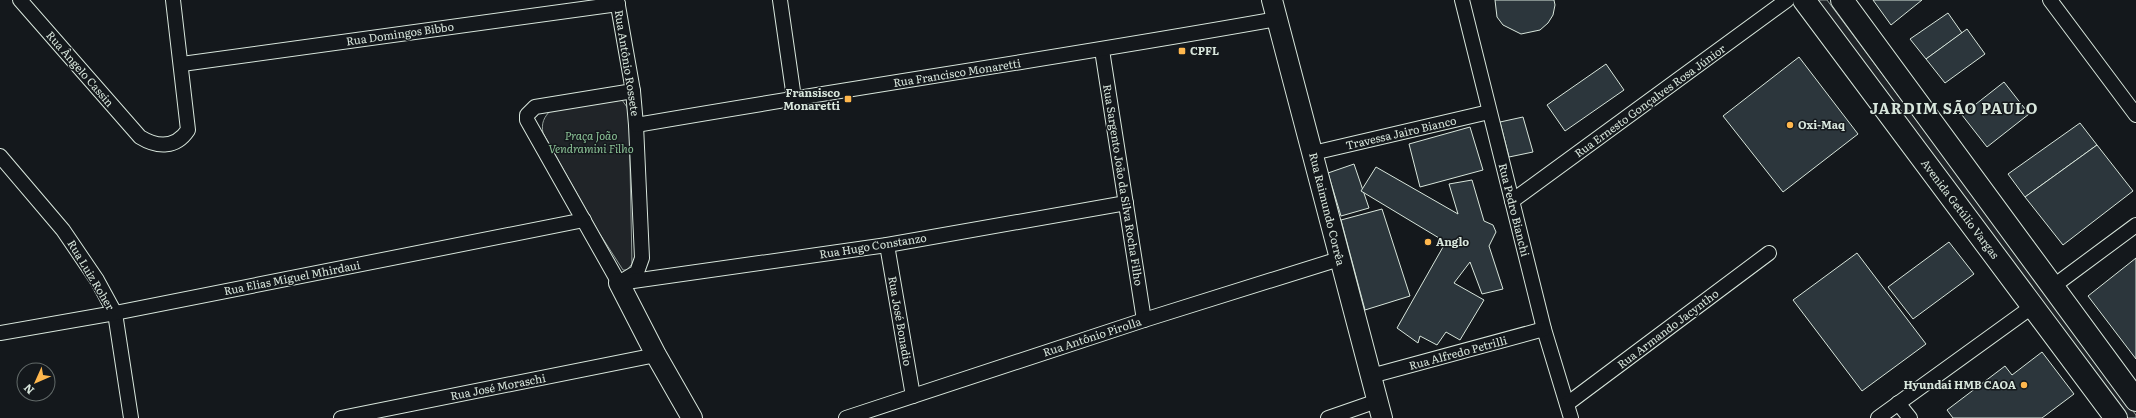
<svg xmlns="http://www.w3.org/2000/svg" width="2136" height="418" font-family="Literata,serif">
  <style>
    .green { fill: #202428; stroke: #939e99 }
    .building { fill: #2c363c; stroke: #d8e6dc }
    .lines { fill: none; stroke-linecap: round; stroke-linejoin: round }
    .street-casing { stroke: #d8e6dc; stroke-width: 16 }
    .secondary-casing { stroke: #d8e6dc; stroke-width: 22 }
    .primary-casing { stroke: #d8e6dc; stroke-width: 24 }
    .street { stroke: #14181c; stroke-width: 14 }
    .secondary { stroke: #14181c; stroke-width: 20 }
    .primary { stroke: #14181c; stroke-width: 22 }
    .poi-dot { fill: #ffb74d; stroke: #14181c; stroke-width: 1.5 }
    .labels { text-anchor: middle; stroke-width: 3; stroke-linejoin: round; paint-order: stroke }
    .street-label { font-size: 11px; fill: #d8e6dc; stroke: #14181c }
    .poi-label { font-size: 11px; font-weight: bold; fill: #d8e6dc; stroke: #14181c; text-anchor: start }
    .park-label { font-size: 11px; font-style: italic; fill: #8ac095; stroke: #14181c }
    .district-label { font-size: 15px; font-weight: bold; letter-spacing: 1px; fill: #d8e6dc; stroke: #14181c }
  </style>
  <rect width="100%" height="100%" fill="#14181c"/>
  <g class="green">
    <path d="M1816,0H1827L2136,415V418H2127Z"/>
    <path d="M622,100L627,107L629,115L632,264L627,270H623L598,231L543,133C541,123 544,117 551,110Z"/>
  </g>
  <g class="building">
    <path d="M1495,0H1554L1555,5L1553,15L1548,23L1540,30L1521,34L1503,25L1497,17Z"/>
    <path d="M1873,0H1922L1891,25Z"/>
    <path d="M1948,13L1962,33L1926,59L1910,39Z"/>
    <path d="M1967,29L1985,54L1945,83L1926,59Z"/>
    <path d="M1799,57L1858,134L1783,192L1723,116Z"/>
    <path d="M1606,64L1624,90L1565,131L1547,105Z"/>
    <path d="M2004,82L2029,114L1987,147L1962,115Z"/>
    <path d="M1523,117L1533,152L1509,157L1500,122Z"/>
    <path d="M2080,123L2097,145L2025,197L2008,174Z"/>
    <path d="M1470,127L1483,170L1420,187L1409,144Z"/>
    <path d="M2097,145L2133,191L2063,245L2025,197Z"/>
    <path d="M1354,164L1369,208L1341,216L1328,173Z"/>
    <path d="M1376,167L1458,214L1449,184L1472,180L1484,221L1493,225L1496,232L1489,246L1503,289L1482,294L1470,262L1454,283L1484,300L1460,340L1446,332L1437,345L1420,336L1418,343L1397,328L1443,247L1439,238L1361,191Z"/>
    <path d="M1382,209L1410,296L1365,310L1341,220Z"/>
    <path d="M1949,242L1974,274L1913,319L1888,287Z"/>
    <path d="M1857,253L1926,344L1862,391L1793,300Z"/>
    <path d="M2136,258V359L2088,296Z"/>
    <path d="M2042,352L2074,394L2042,418H1953L1947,410L2005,366L2012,375Z"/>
  </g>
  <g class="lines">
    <defs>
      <g id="street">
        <path d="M20,0L140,137C158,148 176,148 188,130L173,0"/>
        <path d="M617,0L633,91L636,125L642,258L637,272L622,281"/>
        <path d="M780,0L794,98"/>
        <path d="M1462,0L1544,329L1571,418"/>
        <path d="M2050,0L2136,115"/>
        <path d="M1102,50L1144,320"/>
        <path d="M182,64L618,4"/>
        <path d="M636,125C850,88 1064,57 1277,19"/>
        <path d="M1313,153L1489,112"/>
        <path d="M0,156L63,230L97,280L115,313L131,418"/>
        <path d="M1512,201L1787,0"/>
        <path d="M887,245L913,396"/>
        <path d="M619,283L887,245L1126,203"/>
        <path d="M619,283L527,120V115L535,107L633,91"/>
        <path d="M2051,288L2136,225"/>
        <path d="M0,333L115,313L584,220"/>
        <path d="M1371,376L1544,329"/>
        <path d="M1898,403L1910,418"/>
        <path d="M1567,404L1769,253"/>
        <path d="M341,418L656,355"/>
        <path d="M846,418L1144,320L1339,259"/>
        <path d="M1328,418L1377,401"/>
        <path d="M1878,418L2033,306"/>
      </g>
      <g id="secondary">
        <path d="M1272,0L1382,418"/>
        <path d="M619,283L656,355L692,418"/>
      </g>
      <g id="primary">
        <path d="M1804,0L2116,418"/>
        <path d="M1842,0L2136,400"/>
      </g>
    </defs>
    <use href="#street" class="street-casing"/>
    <use href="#secondary" class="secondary-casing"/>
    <use href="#primary" class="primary-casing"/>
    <use href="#street" class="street"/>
    <use href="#secondary" class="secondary"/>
    <use href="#primary" class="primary"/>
  </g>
  <g class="poi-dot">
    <rect x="1178" y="47" width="8" height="8" rx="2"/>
    <rect x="844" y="95" width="8" height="8" rx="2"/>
    <circle cx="1790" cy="125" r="4"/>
    <circle cx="1428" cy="242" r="4"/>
    <circle cx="2024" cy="385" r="4"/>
  </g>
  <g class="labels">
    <g class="street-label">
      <text transform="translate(400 34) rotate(-8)" y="4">Rua Domingos Bibbo</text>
      <text transform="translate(627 63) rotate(81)" y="4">Rua Antônio Rossete</text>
      <text transform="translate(80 69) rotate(49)" y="4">Rua Ângelo Cassin</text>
      <text transform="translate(957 73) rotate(-9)" y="4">Rua Francisco Monaretti</text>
      <text transform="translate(1650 101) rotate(-36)" y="4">Rua Ernesto Gonçalves Rosa Júnior</text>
      <text transform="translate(1401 133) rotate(-13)" y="4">Travessa Jairo Bianco</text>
      <text transform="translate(1123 185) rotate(81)" y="4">Rua Sargento João da Silva Rocha Filho</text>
      <text transform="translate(1327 209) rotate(76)" y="4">Rua Raimundo Corrêa</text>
      <text transform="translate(1960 209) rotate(53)" y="4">Avenida Getúlio Vargas</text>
      <text transform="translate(1514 210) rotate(76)" y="4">Rua Pedro Bianchi</text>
      <text transform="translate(873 246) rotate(-9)" y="4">Rua Hugo Constanzo</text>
      <text transform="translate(91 275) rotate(59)" y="4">Rua Luiz Roher</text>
      <text transform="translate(292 278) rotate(-11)" y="4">Rua Elias Miguel Mhirdaui</text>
      <text transform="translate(900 321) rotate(80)" y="4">Rua José Bonadio</text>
      <text transform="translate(1668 329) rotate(-37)" y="4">Rua Armando Jacyntho</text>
      <text transform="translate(1092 337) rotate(-18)" y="4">Rua Antônio Pirolla</text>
      <text transform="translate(1458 353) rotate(-15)" y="4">Rua Alfredo Petrilli</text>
      <text transform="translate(498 387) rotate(-11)" y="4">Rua José Moraschi</text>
    </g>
    <g class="poi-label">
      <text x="1190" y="55">CPFL</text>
      <text x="840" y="97" text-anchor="end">Fransisco<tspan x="840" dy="13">Monaretti</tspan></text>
      <text x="1798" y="129">Oxi-Maq</text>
      <text x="1436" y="246">Anglo</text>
      <text x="2016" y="389" text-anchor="end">Hyundai HMB CAOA</text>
    </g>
    <g class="park-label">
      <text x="591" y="140">Praça João<tspan x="591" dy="13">Vendramini Filho</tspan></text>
    </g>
    <g class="district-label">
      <text x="1954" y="114">JARDIM SÃO PAULO</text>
    </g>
  </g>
  <g transform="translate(36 382) rotate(225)"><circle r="19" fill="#14181c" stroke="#626a69"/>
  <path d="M0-3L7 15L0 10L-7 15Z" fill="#ffb74d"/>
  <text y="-6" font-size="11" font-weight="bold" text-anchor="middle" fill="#d8e6dc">N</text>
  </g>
</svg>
